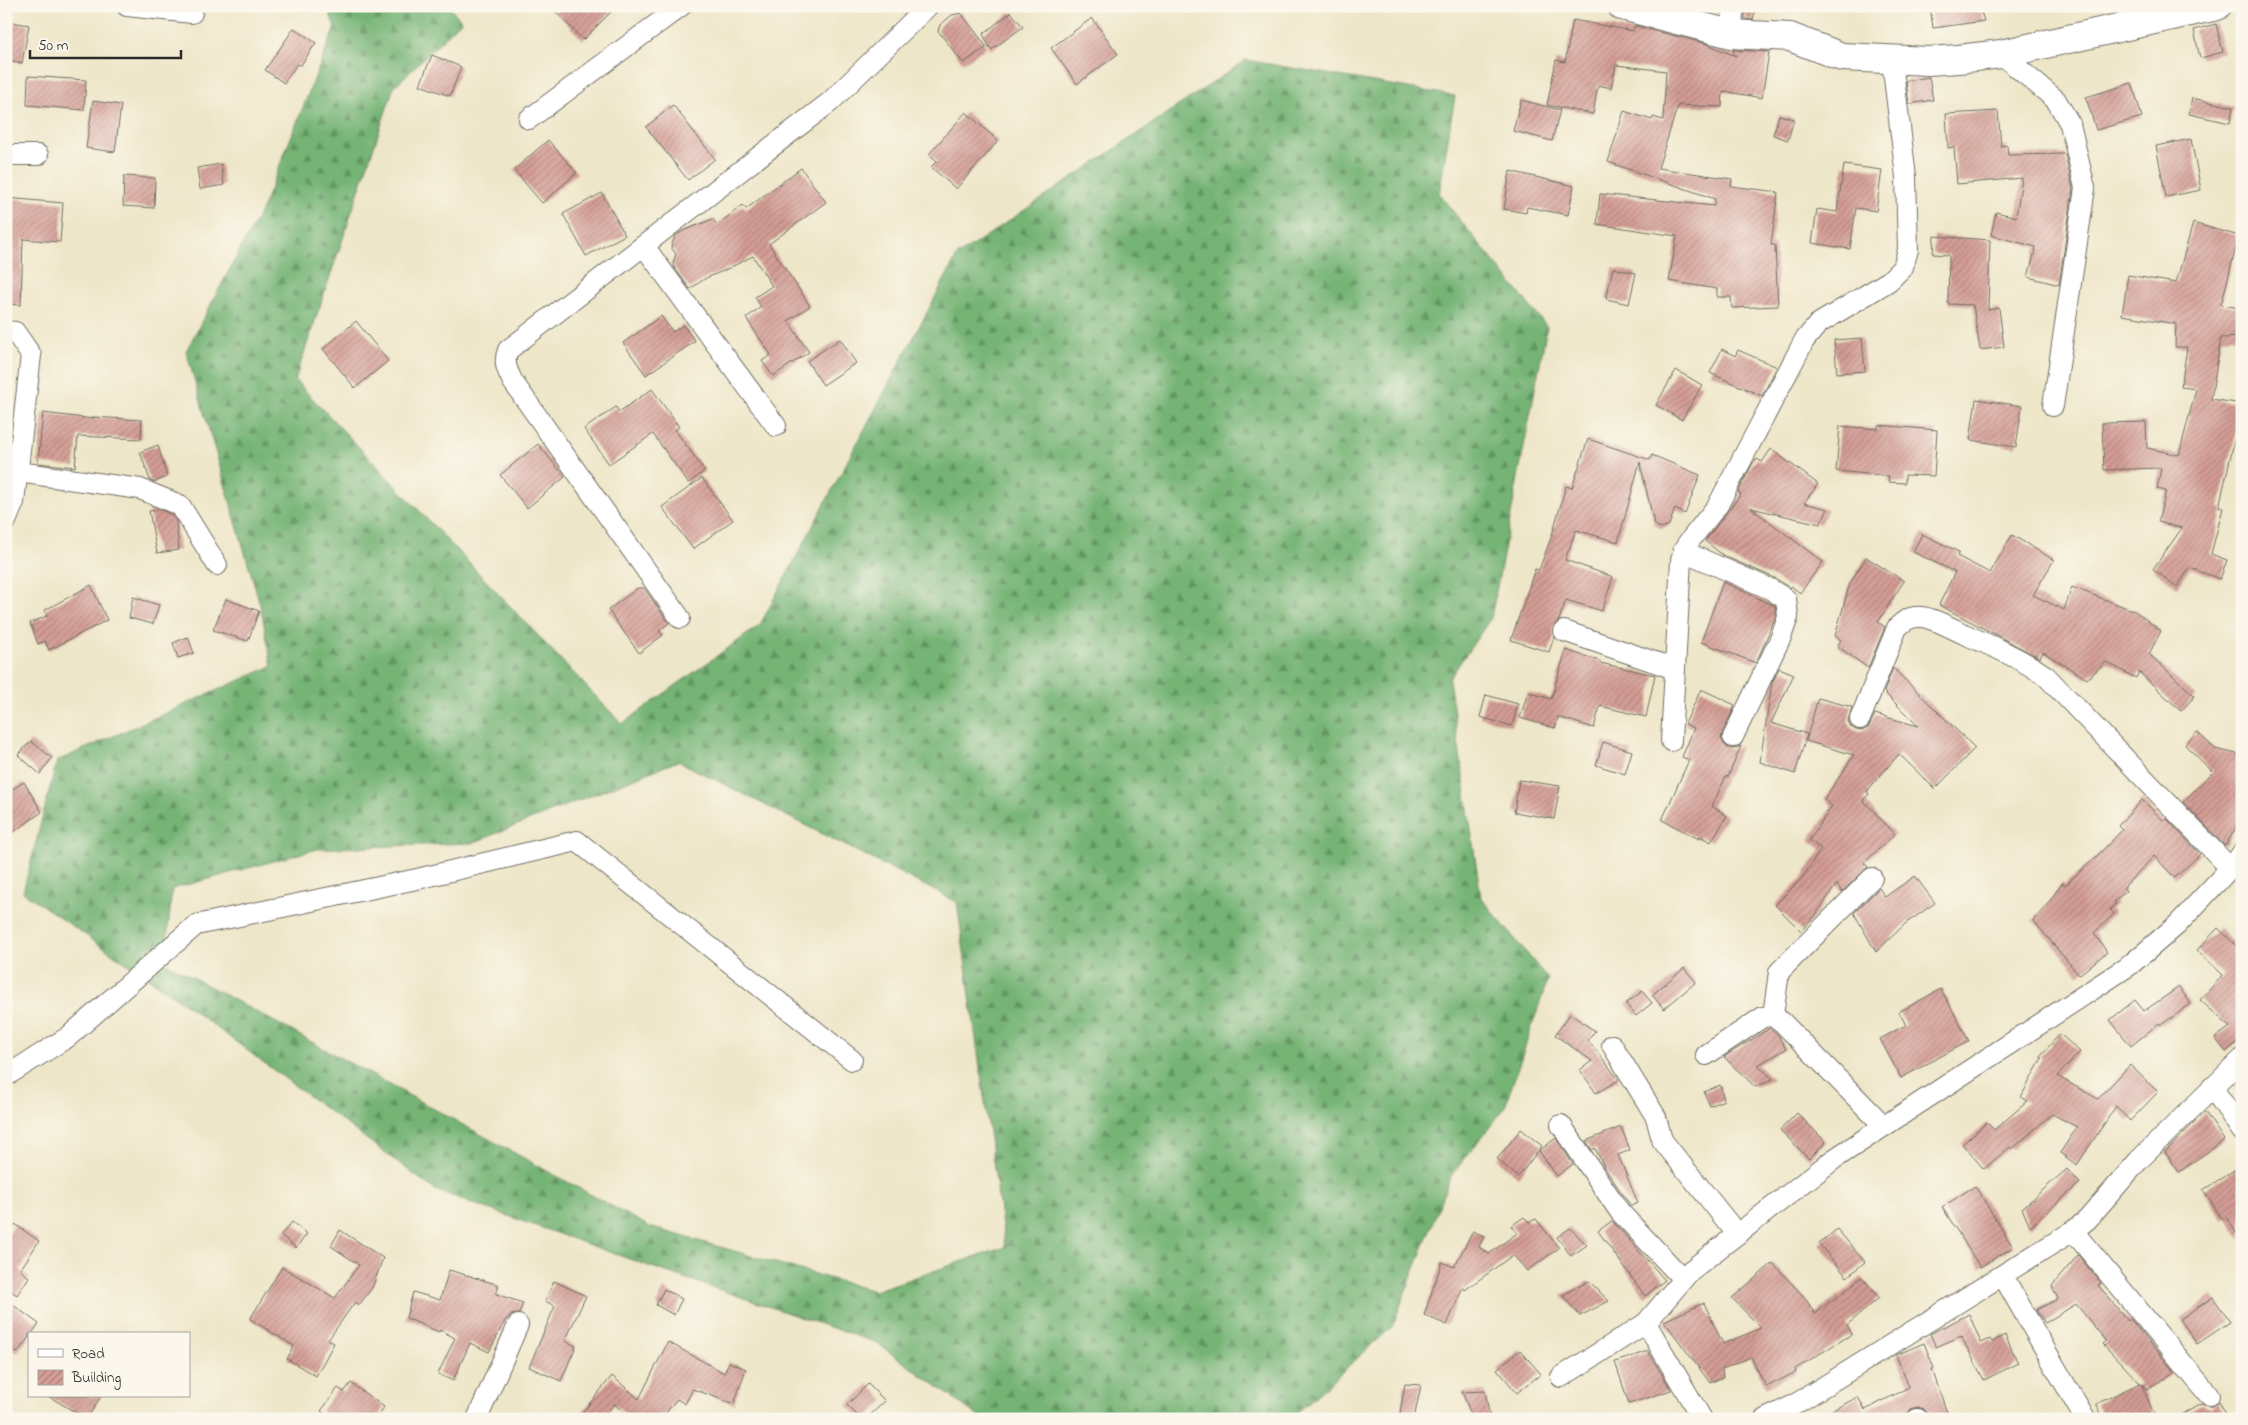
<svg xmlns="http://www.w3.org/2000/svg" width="2248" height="1425" font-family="'Indie Flower',sans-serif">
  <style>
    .forest { fill: url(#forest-firs); stroke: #507050; fill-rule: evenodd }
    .building { fill: url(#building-hatch) }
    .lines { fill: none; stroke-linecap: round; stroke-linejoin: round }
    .street-casing { stroke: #6f6c62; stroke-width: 22 }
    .secondary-casing { stroke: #6f6c62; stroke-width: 30 }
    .street { stroke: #fff; stroke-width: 20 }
    .secondary { stroke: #fff; stroke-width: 28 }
  </style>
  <defs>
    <pattern id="forest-firs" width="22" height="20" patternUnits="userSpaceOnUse" patternTransform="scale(1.25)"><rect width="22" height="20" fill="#75b475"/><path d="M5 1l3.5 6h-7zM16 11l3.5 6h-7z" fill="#609360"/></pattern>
    <pattern id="building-hatch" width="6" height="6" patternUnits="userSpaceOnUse" patternTransform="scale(1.25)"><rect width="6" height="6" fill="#d49d95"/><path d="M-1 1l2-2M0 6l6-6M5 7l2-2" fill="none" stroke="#ac807a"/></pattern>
  </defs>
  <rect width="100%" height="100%" fill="#fbf7ec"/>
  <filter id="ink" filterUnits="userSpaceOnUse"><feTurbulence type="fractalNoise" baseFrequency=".02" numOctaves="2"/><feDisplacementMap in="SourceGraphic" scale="10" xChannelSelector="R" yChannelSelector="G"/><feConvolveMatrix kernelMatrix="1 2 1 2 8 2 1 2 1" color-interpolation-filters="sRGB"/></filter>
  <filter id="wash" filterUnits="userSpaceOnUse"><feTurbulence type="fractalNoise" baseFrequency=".0096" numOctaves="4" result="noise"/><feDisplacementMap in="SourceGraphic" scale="20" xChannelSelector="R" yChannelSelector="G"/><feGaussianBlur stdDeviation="1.12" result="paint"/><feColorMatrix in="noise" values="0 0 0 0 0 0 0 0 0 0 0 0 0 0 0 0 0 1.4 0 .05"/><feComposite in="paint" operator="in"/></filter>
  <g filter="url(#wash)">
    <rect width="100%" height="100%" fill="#eee6c8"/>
    <path class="forest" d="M327,6H448L462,21L394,87L295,380L622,724L760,625L957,256L1246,60L1455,96L1439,194L1547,327L1491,618L1449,679L1481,898L1548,979L1504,1109L1451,1176L1392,1327L1290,1419H982L877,1343L646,1265L435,1190L174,996L23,892L57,761L272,666L260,604L186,351L264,205L335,27ZM678,761L957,902L1005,1247L874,1291L650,1227L165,962L172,889L317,849L472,843Z"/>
    <g id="blocks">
      <g class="building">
        <path d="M550,6H617L583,40Z"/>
        <path d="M1746,6H1756L1753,20L1745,19Z"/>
        <path d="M1930,6H1979L1984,21L1933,28Z"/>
        <path d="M1011,12L1023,27L991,50L983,34Z"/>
        <path d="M961,13L987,47L963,63L938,31L940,25L952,15Z"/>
        <path d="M1092,18L1118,54L1077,84L1051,48Z"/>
        <path d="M1573,20L1633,31L1635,26L1704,43L1736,56L1732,50L1769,52L1762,98L1723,91L1722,107L1678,105L1658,168L1732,179L1731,186L1778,192L1771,245H1775L1778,306L1732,308L1731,297H1717V289L1669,281L1677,236L1597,224L1600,194L1714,206L1715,199L1608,162L1624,111L1652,120L1653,117L1663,120L1666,71L1616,65L1611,88L1598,85L1593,114L1547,105L1556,60L1565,62Z"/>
        <path d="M6,21L29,25L22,63L6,60Z"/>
        <path d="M2216,24L2223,52L2200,58L2194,30Z"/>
        <path d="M294,28L316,43L301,65L297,64L284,83L265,70Z"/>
        <path d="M432,55L461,67L450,96L420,85Z"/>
        <path d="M28,76L86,80L84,110L27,105Z"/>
        <path d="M1929,77L1933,100L1909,104L1906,81Z"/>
        <path d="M2132,83L2142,117L2096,130L2086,97Z"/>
        <path d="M2192,98L2233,107L2230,123L2189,114Z"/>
        <path d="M1521,100L1560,110L1552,141L1513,131Z"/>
        <path d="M93,101L121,105L115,152L86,148Z"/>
        <path d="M673,105L715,159L688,180L646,127Z"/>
        <path d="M1998,111L2001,146L2007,145L2008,155L2065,154L2073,189L2059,285L2028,277L2036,247L1991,235L1996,212L2016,217L2022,178L1957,184L1954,147L1948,148L1946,114Z"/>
        <path d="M966,112L998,141L956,189L931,167L937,161L929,154Z"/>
        <path d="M1779,115L1794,119L1788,140L1773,135Z"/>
        <path d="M2191,139L2201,190L2166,197L2156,146Z"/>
        <path d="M548,140L577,173L542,203L514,170Z"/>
        <path d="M221,164L224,185L200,189L197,168Z"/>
        <path d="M1844,165L1882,170L1876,211L1856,208L1850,249L1812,243L1817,209L1837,212Z"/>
        <path d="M801,168L826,202L769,244L810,306L788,321L809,352L773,376L762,361L771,355L746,318L761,307L755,297L772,286L753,256L723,271L706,278L690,289L674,267L673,263L676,254L671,247L675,236L683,231L713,219L717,225L743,205L746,209Z"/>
        <path d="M1510,171L1574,186L1568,215L1527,207L1526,213L1504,209Z"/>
        <path d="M124,176L155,178L154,208L123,206Z"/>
        <path d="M602,193L625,235L586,256L563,214Z"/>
        <path d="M6,198L63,203L60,242L23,239L21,305L6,304Z"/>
        <path d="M2193,223L2239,236L2221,305L2242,308V337L2221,338L2211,399L2242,404V407L2219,507L2223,508L2211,554L2227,560L2220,579L2190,568L2177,587L2153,569L2182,528L2158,522L2166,491L2157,489L2161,468L2104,470L2102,423L2146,422L2147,448L2179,455L2196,389L2181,387L2187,347H2175L2176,324L2122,315L2128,275L2176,283Z"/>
        <path d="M1934,236L1990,240L1988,310L1999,308L2004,347L1980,350L1973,305L1948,304L1949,255L1933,254Z"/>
        <path d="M1613,268L1636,273L1629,304L1606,299Z"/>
        <path d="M661,316L673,332L683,325L695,341L646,375L623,343Z"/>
        <path d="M356,321L388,361L355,388L323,349Z"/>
        <path d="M1862,338L1865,371L1837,373L1834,340Z"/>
        <path d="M840,339L856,363L823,385L807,361Z"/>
        <path d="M1722,349L1735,356L1738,350L1777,367L1762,396L1710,373Z"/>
        <path d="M1676,370L1702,385L1682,420L1656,405Z"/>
        <path d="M652,389L679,427L675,430L705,471L688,483L653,434L609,464L584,429L616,407L619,412Z"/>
        <path d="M1976,399L2022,406L2016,447L1970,440Z"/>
        <path d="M43,413L93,419V417L142,420L141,439L78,436L75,467L38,463Z"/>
        <path d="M1878,425L1937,430L1934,476L1905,475V483L1888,482L1889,476L1836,471L1840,426L1878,429Z"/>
        <path d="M1588,439L1650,460L1652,455L1700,475L1685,514L1675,509L1669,525L1661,529L1654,524L1640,462L1618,542L1576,530L1565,560L1613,577L1602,611L1566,600L1559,620L1553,628L1554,637L1549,652L1511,640L1535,569L1539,570L1552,535L1566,486L1572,488Z"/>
        <path d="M538,444L565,477L527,508L500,475Z"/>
        <path d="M158,445L167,477L154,482L150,480L140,452Z"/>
        <path d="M1771,449L1818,484L1804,503L1828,509L1820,524L1751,508L1823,562L1800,593L1791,586L1790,588L1775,578L1724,556L1705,541L1741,494L1738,492L1753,463L1757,459L1762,462Z"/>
        <path d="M702,478L733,520L693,549L662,507Z"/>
        <path d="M161,510L172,515L176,521L179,550L157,553L149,511Z"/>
        <path d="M1922,534L1959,552L1957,556L1990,573L2012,535L2054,560L2033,595L2064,610L2072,587L2135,611L2161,631L2149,654L2195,696L2181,711L2139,672L2136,678L2106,662L2087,679L2043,652L2040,658L1939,605L1955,572L1913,552Z"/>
        <path d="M1866,557L1904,581L1878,622L1885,627L1868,668L1837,646L1841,640L1835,636L1850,583Z"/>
        <path d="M1723,582L1775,606L1776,616L1756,663L1701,642Z"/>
        <path d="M91,585L107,620L49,650L45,641L38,644L30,623L47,616L45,610Z"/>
        <path d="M638,588H644L669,623L659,631L663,635L639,653L608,610Z"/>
        <path d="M133,597L159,605L153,624L129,618Z"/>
        <path d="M226,599L259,611L248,641L213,630Z"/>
        <path d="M188,637L194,653L178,658L173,643Z"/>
        <path d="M1566,650L1600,661V663L1655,675L1646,717L1600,706L1594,728L1558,717L1555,728L1520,718L1528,692L1551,699Z"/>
        <path d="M1779,668L1794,674L1771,723L1807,734L1795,774L1760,762L1772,683Z"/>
        <path d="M1893,668L1975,748L1935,789L1899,754L1867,791L1869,794L1863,800L1895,834L1864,863L1868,867L1842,892L1837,884L1815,916L1801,931L1775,905L1802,878L1821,849L1809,840L1832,806L1824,799L1854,755L1806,741L1818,698L1852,707L1848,721L1851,727L1856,730L1862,731L1868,728L1875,714L1918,726L1884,692Z"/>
        <path d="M1701,689L1735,705L1721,738L1724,744L1728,748L1734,749L1741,746L1728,777L1726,776L1712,806L1727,816L1711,842L1700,836L1699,839L1662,820L1689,760L1682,757L1694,728L1685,724Z"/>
        <path d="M1486,695L1518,704L1512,726L1480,717Z"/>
        <path d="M2197,732L2215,749L2242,755V818L2225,846L2183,802L2213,772L2185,745Z"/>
        <path d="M31,741L52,758L40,774L18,755Z"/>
        <path d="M1603,742L1632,751L1625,774L1596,765Z"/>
        <path d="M1519,780L1560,786L1554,819L1514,812Z"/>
        <path d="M24,782L42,812L6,837V793Z"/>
        <path d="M2142,800L2164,821L2167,819L2200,854L2175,878L2154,856L2123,888L2126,891L2114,902L2116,904L2110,909L2114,914L2094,933L2107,952L2079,975L2033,920L2043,911L2062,883L2065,885L2097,856L2122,830L2118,826Z"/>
        <path d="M1915,876L1935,903L1905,924L1876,952L1854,913L1879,888L1885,897Z"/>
        <path d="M2218,928L2242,951V1038L2226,1052L2215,1038L2230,1027L2200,1000L2223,975L2197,950Z"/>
        <path d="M1684,968L1696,982L1664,1009L1652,995Z"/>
        <path d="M2179,987L2191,1004L2161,1025L2159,1023L2131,1046L2110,1020L2135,1000L2144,1011Z"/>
        <path d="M1941,989L1969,1041L1901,1078L1880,1039L1906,1025L1899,1012Z"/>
        <path d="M1642,991L1652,1003L1636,1016L1626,1004Z"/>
        <path d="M1570,1014L1595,1031L1588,1040L1619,1080L1596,1093L1580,1070L1592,1061L1555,1035Z"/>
        <path d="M1770,1028L1778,1035L1786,1049L1758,1065L1773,1079L1755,1087L1724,1057Z"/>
        <path d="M2060,1034L2080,1052L2057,1076L2098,1099L2130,1065L2158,1092L2130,1121L2116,1106L2077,1165L2060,1153L2077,1127L2052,1114L2012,1149L2010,1147L1984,1169L1962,1144L1987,1122L1994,1130L2028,1101L2021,1097L2042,1058L2040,1056Z"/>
        <path d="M1720,1085L1724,1100L1710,1106L1704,1092Z"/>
        <path d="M2205,1112L2224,1140L2179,1172L2165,1152Z"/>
        <path d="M1797,1113L1826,1142L1809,1159L1780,1130Z"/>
        <path d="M1621,1127L1630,1150L1618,1155L1638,1203L1631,1206L1604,1167L1595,1148L1592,1150L1586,1141Z"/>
        <path d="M1521,1129L1542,1146L1518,1177L1497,1159Z"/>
        <path d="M1556,1138L1573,1164L1557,1176L1539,1151Z"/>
        <path d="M2242,1165V1241L2226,1217L2223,1220L2203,1190Z"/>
        <path d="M2067,1169L2080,1183L2030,1227L2022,1208Z"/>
        <path d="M1975,1186L2013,1247L1980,1267L1942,1207Z"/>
        <path d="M1524,1217L1529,1222L1536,1219L1559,1248L1527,1271L1513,1255L1465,1290L1463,1287L1447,1325L1424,1315L1442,1262L1454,1267L1473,1231L1484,1236L1479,1247L1489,1254L1517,1233L1511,1226Z"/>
        <path d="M1612,1221L1665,1280L1645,1296L1598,1231Z"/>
        <path d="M292,1222L307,1234L296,1248L281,1235Z"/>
        <path d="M15,1224L39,1241L20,1270L29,1277L17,1295L8,1289L6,1291V1238Z"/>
        <path d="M1570,1228L1587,1245L1571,1256L1557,1237Z"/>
        <path d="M1837,1229L1865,1262L1847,1277L1819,1244Z"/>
        <path d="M340,1230L383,1258L372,1288L359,1305L355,1302L328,1340L334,1343L316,1376L287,1359L294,1346L250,1319L282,1267L335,1298L359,1265L331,1246Z"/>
        <path d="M2078,1255L2101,1283L2098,1285L2128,1321L2130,1319L2175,1373L2146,1389L2141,1383L2156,1419H2104L2096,1404L2140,1383L2103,1344L2106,1341L2076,1304L2045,1323L2036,1310L2058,1299L2052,1286Z"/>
        <path d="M1773,1263L1805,1298L1815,1314L1862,1277L1879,1298L1847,1325L1852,1334L1795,1369L1796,1372L1766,1387L1751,1357L1722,1369L1723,1377L1710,1383L1664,1321L1704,1303L1723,1344L1761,1328L1732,1298Z"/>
        <path d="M449,1270L499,1285L496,1294L523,1303L519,1314L511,1315L505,1321L489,1352L470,1343L453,1381L438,1374L455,1338L440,1330L439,1332L406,1318L413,1292L440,1300Z"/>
        <path d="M554,1281L586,1296L565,1341L576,1346L561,1381L529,1367L555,1306L545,1301Z"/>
        <path d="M1589,1281L1609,1301L1580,1316L1562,1295Z"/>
        <path d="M664,1289L682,1299L674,1315L656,1305Z"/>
        <path d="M2213,1297L2230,1322L2197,1344L2180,1319Z"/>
        <path d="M6,1300L39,1324L31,1334H29V1337L17,1353L6,1345Z"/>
        <path d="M1969,1314L1981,1343L1990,1339L1992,1342L2005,1335L2018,1363L1984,1380L1961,1336L1936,1347L1930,1334Z"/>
        <path d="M668,1342L724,1373L729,1362L746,1369L734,1404L693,1389L685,1404L677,1399L661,1419H632L614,1404L602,1419H577L612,1376L639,1399Z"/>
        <path d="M1924,1343L1934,1368L1932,1369L1949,1419H1930L1924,1409L1918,1407L1911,1409L1905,1419H1815L1858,1397L1865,1410L1909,1387L1896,1355Z"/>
        <path d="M1520,1350L1541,1374L1517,1393L1497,1369Z"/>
        <path d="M1648,1351L1671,1390L1629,1404L1615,1362Z"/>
        <path d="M351,1383L384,1407L376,1419H331L321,1411L338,1388L344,1392Z"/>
        <path d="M868,1384L885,1401L866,1419H861L847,1405Z"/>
        <path d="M1405,1384L1421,1385L1414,1419H1399Z"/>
        <path d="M1485,1391L1490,1419H1473L1462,1392Z"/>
        <path d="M48,1396H101L87,1419Z"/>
        <path d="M2218,1402L2227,1419H2174L2201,1404L2210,1407Z"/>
      </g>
    </g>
  </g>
  <g filter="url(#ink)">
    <use href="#blocks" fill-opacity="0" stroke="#6f6c62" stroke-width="1"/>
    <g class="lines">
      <defs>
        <g id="street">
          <path d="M127,6L192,13"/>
          <path d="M1731,34L1734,6"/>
          <path d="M2001,54L2056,100L2070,124L2085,188L2053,406"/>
          <path d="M529,119L681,6"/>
          <path d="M6,155H38"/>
          <path d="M644,246L776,426"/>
          <path d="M6,331L15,332L31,355L14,502L6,521"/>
          <path d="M18,472L140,489L180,505L217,565"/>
          <path d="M1683,551L1770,589L1786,599L1788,617L1781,637L1733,737"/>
          <path d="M680,618L513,382C507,370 503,363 508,350L830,102L928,6"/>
          <path d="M1564,631L1675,669"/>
          <path d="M1860,719L1897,628C1903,621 1911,616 1921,617C1934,618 1951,628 1964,634C1992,646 2020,658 2046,676L2230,868"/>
          <path d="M1671,741L1681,560L1687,544L1718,505L1804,341L1818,324L1889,281L1903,267L1908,250L1906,177L1892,61"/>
          <path d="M1773,1016L1779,972L1872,878"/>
          <path d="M1612,1045L1656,1117L1662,1140L1737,1234"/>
          <path d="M1706,1055L1763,1017L1773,1016L1782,1022L1884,1126"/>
          <path d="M6,1076L68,1037L196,925L417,879L577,841L852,1060"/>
          <path d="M2212,1087L2242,1131"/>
          <path d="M1561,1125L1620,1212L1683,1279"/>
          <path d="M2073,1231L2209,1395"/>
          <path d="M2003,1276L2085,1419"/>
          <path d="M1646,1323L1702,1419"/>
          <path d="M1561,1377L1646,1323L1690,1271L1834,1159L2130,965L2177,925L2235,863L2242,853"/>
          <path d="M477,1419L518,1325"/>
          <path d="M1765,1419L1794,1405L2073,1231L2087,1220L2138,1161L2242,1059"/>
          <path d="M1917,1419H1918"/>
        </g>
        <path id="secondary" d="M1622,6L1731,34L1790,37L1842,57L1928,61L1958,59L2001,54L2217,6"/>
      </defs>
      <use href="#street" class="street-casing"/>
      <use href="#secondary" class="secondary-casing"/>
      <use href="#street" class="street"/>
      <use href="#secondary" class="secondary"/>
    </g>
  </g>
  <rect width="2248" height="1425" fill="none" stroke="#fbf7ec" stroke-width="25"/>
  <rect x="28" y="1332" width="162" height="65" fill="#fbf7ec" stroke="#a8a59f"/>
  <rect x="38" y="1349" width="25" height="8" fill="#ffffff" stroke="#a8a59f"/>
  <text x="72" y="1358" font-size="15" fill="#2b2b2b">Road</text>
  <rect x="38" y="1370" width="25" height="15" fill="url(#building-hatch)" stroke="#a8a59f"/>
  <text x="72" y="1382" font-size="15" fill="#2b2b2b">Building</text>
  <path d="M30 50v8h151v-8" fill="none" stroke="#2b2b2b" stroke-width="2.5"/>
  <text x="38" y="50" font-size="15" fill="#2b2b2b" stroke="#fbf7ec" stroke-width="4" paint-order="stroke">50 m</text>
</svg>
